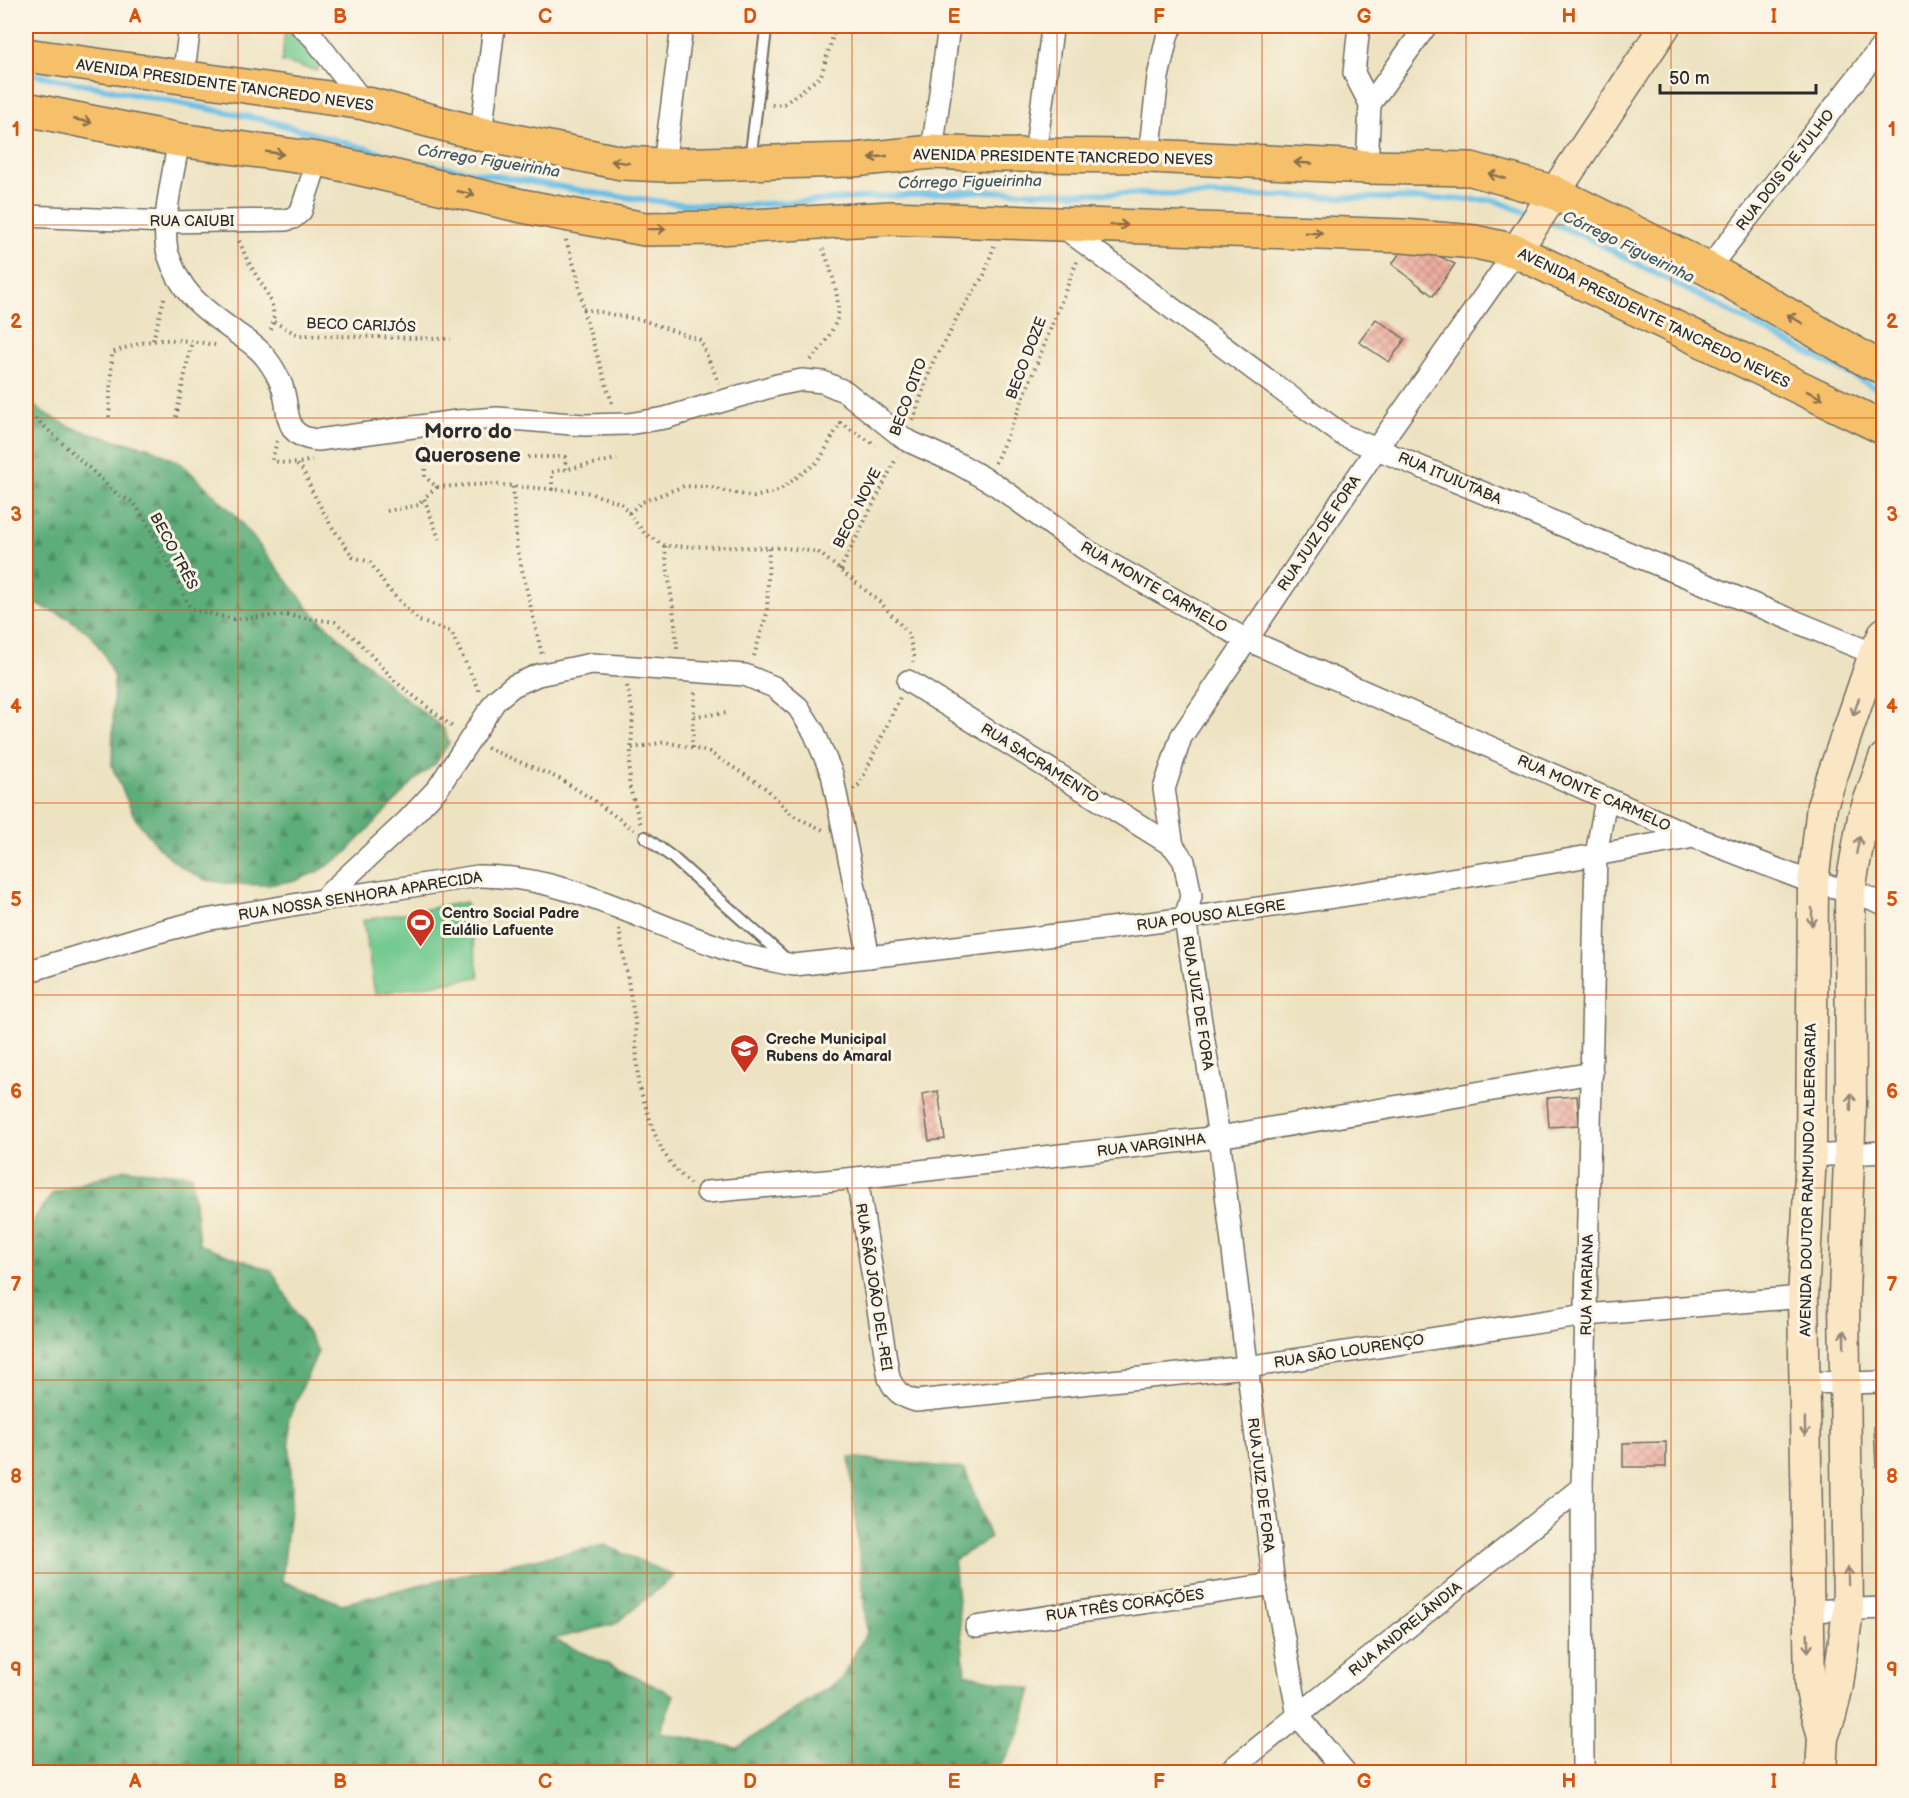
<svg xmlns="http://www.w3.org/2000/svg" width="1909" height="1798" font-family="'Balsamiq Sans',sans-serif">
  <style>
    .forest { fill: url(#forest-firs); stroke: #446c52; stroke-width: 1.5 }
    .park { fill: #72c98f; stroke: #4e7a5d; stroke-width: 1.5 }
    .lines { fill: none; stroke-linecap: round; stroke-linejoin: round }
    .stream { stroke: #6abfe7; stroke-width: 6 }
    .building { fill: url(#building-cross-hatch) }
    .lane-casing { stroke: #6f6b60; stroke-width: 14 }
    .street-casing { stroke: #6f6b60; stroke-width: 24 }
    .secondary-casing { stroke: #6f6b60; stroke-width: 33 }
    .primary-casing { stroke: #6f6b60; stroke-width: 36 }
    .path { stroke: #6f6b60; stroke-width: 4; stroke-dasharray: 1.5 4.5; stroke-linecap: butt }
    .lane { stroke: #fff; stroke-width: 10 }
    .street { stroke: #fff; stroke-width: 21 }
    .secondary { stroke: #fbe6c4; stroke-width: 30 }
    .primary { stroke: #f6c06b; stroke-width: 33 }
    .oneway { stroke: #866e48 }
    .oneway2 { stroke: #938878 }
    .grid { fill: none; stroke: #d5540f; stroke-width: 1.5; stroke-opacity: 0.55 }
    .labels { text-anchor: middle; stroke-width: 6; stroke-linejoin: round; paint-order: stroke }
    .street-label { font-size: 15px; fill: #2b2b2b; stroke: #fcf5e5 }
    .poi-label { font-size: 15px; font-weight: bold; fill: #2b2b2b; stroke: #fcf5e5; text-anchor: start }
    .water-label { font-size: 16px; font-style: italic; fill: #3e5763; stroke: #fcf5e5 }
    .district-label { font-size: 21px; font-weight: bold; fill: #2b2b2b; stroke: #fcf5e5 }
    .neatline { fill: none; stroke: #d5540f; stroke-width: 2 }
    .grid-label { font-size: 20px; text-anchor: middle; font-weight: bold; fill: #d5540f }
  </style>
  <defs>
    <pattern id="forest-firs" width="22" height="20" patternUnits="userSpaceOnUse" patternTransform="scale(1.5)"><rect width="22" height="20" fill="#5dad7a"/><path d="M5 1l3.5 6h-7zM16 11l3.5 6h-7z" fill="#4d8d64"/></pattern>
    <pattern id="building-cross-hatch" width="8" height="8" patternUnits="userSpaceOnUse" patternTransform="scale(1.5)"><rect width="8" height="8" fill="#edafa0"/><path d="M0 0l8 8M0 8l8-8" fill="none" stroke="#c08f83"/></pattern>
  </defs>
  <rect width="100%" height="100%" fill="#fcf5e5"/>
  <filter id="ink" filterUnits="userSpaceOnUse"><feTurbulence type="fractalNoise" baseFrequency=".0167" numOctaves="2"/><feDisplacementMap in="SourceGraphic" scale="12" xChannelSelector="R" yChannelSelector="G"/><feConvolveMatrix kernelMatrix="1 2 1 2 8 2 1 2 1" color-interpolation-filters="sRGB"/></filter>
  <filter id="wash" filterUnits="userSpaceOnUse"><feTurbulence type="fractalNoise" baseFrequency=".008" numOctaves="4" result="noise"/><feDisplacementMap in="SourceGraphic" scale="24" xChannelSelector="R" yChannelSelector="G"/><feGaussianBlur stdDeviation="1.35" result="paint"/><feColorMatrix in="noise" values="0 0 0 0 0 0 0 0 0 0 0 0 0 0 0 0 0 1.4 0 .05"/><feComposite in="paint" operator="in"/></filter>
  <g filter="url(#wash)">
    <rect width="100%" height="100%" fill="#ede3c2"/>
    <g class="forest">
      <path d="M26,399L46,414L69,426L95,435L150,448L182,464L236,516L311,611L393,688L444,729L449,743L436,763L414,781L345,854L321,870L297,880L267,885L232,884L205,880L181,867L159,848L135,818L112,766L114,678L104,654L89,633L66,617L26,600Z"/>
      <path d="M125,1169L192,1175L199,1244L272,1271L318,1351L288,1420L292,1490L282,1581L342,1604L476,1571L605,1545L674,1576L615,1624L553,1639L674,1695L660,1732L737,1748L840,1680L867,1632L849,1457L965,1469L990,1538L954,1560L965,1674L1032,1689L1019,1735L997,1772H26V1230L53,1193Z"/>
    </g>
    <g class="park">
      <path d="M285,26L302,35L318,55V71L282,62Z"/>
      <path d="M466,902L479,977L375,994L363,920Z"/>
    </g>
    <g class="lines">
      <g class="stream">
        <path d="M26,73L265,120L412,162L608,195L681,204L733,206L972,191L1494,200L1529,214"/>
        <path d="M1547,221L1586,237L1884,392"/>
      </g>
    </g>
    <g id="blocks">
      <g class="building">
        <path d="M1406,244L1418,246L1455,264L1433,296L1392,264Z"/>
        <path d="M1376,319L1405,339L1389,362L1359,342Z"/>
        <path d="M938,1091L945,1139L929,1141L922,1094Z"/>
        <path d="M1577,1096L1579,1125L1549,1127L1547,1098Z"/>
        <path d="M1884,1425V1467H1876L1874,1426Z"/>
        <path d="M1666,1442V1467H1623V1443Z"/>
      </g>
    </g>
  </g>
  <g filter="url(#ink)">
    <use href="#blocks" fill-opacity="0" stroke="#6f6b60" stroke-width="1.5"/>
    <g class="lines">
      <defs>
        <g id="lane">
          <path d="M750,161L766,30"/>
          <path d="M645,837L672,857L786,959"/>
        </g>
        <g id="street">
          <path d="M301,26L314,38L364,103"/>
          <path d="M1359,26L1354,73L1370,104"/>
          <path d="M183,78L190,26"/>
          <path d="M481,134L494,26"/>
          <path d="M179,140C174,171 160,225 168,254C181,294 202,308 235,332C246,340 258,347 266,358C273,367 278,376 282,386C291,412 281,437 318,440L457,421L497,418L584,425L628,424L665,418L777,385L802,380L823,382L846,392L906,440L959,464L996,485L1089,552L1245,639L1694,837L1813,883L1850,890L1884,904"/>
          <path d="M932,152L949,26"/>
          <path d="M1035,154L1052,30"/>
          <path d="M1149,156L1158,77L1168,33L1172,26"/>
          <path d="M664,165L682,26"/>
          <path d="M1367,167L1370,104L1426,26"/>
          <path d="M26,216L166,222L285,220L293,218L301,211L318,159"/>
          <path d="M1059,224L1296,401L1343,435L1884,658"/>
          <path d="M1708,269L1884,43"/>
          <path d="M908,681L1173,846"/>
          <path d="M322,900L407,821L438,788L496,700L513,686L538,675L592,664L745,675L774,687L798,707L814,732L832,774L869,957"/>
          <path d="M26,972L158,932L205,920L322,900L478,876C562,875 636,918 714,945C739,955 767,960 794,965C1095,933 1396,893 1694,837"/>
          <path d="M1811,1156L1884,1152"/>
          <path d="M857,1178L889,1378C895,1392 902,1397 916,1401L1247,1367L1586,1315L1803,1297"/>
          <path d="M707,1192L857,1178L1219,1137L1592,1073"/>
          <path d="M1804,1382L1845,1383L1884,1382"/>
          <path d="M1807,1611L1884,1608"/>
          <path d="M976,1627L1274,1584"/>
          <path d="M1228,1772L1582,1487"/>
          <path d="M1345,1772L1298,1716L1274,1584L1219,1137L1185,919L1191,896L1184,861L1173,846L1164,789L1181,737L1377,448L1516,251"/>
          <path d="M1583,1772L1582,1487L1596,855L1606,799"/>
        </g>
        <g id="secondary">
          <path d="M1516,251L1665,26"/>
          <path d="M1823,1737L1810,1687L1803,1297L1811,1156L1813,883L1822,806L1874,654L1884,633"/>
          <path d="M1821,1772L1823,1737L1831,1715L1838,1685L1848,1610L1844,1295L1851,1104L1850,890L1863,817L1884,758"/>
        </g>
        <g id="primary">
          <path d="M26,55L364,103L481,134L622,163L664,165L853,160L932,152L997,155L1149,156L1367,167L1471,169L1553,192L1708,269L1870,362L1884,367"/>
          <path d="M26,109L179,140L318,159L522,206L645,229L717,228L891,218L1403,236L1475,242L1516,251L1884,428"/>
        </g>
      </defs>
      <use href="#lane" class="lane-casing"/>
      <use href="#street" class="street-casing"/>
      <use href="#secondary" class="secondary-casing"/>
      <use href="#primary" class="primary-casing"/>
      <g class="path">
        <path d="M968,27L1033,30"/>
        <path d="M772,105L784,104L821,76L836,26"/>
        <path d="M566,240L578,278L585,317L613,406"/>
        <path d="M239,241C243,249 245,256 249,263C261,286 282,306 270,332"/>
        <path d="M583,309L642,320L700,340L719,383"/>
        <path d="M274,322L298,335L451,339"/>
        <path d="M153,340L165,295"/>
        <path d="M811,360C821,349 832,333 837,319C842,304 830,264 823,249"/>
        <path d="M26,411L34,417L116,493L134,503L148,524L191,609L233,619L285,615L335,622L358,641L396,682L455,729"/>
        <path d="M109,417L112,353C151,336 175,338 215,345"/>
        <path d="M176,417L192,341"/>
        <path d="M913,420L934,359L947,339L957,317L984,275L994,246"/>
        <path d="M277,441L272,460C287,465 297,464 312,460"/>
        <path d="M425,445V477L437,487L489,484L586,492L621,503L645,534L665,546L785,548L818,552L880,602L908,633L914,656L913,662"/>
        <path d="M528,457H565L566,469"/>
        <path d="M995,463L1019,409L1077,261"/>
        <path d="M297,465L303,470L312,491L330,524L353,557L370,562L388,589L419,621L451,632L479,691"/>
        <path d="M437,487L424,498L439,539"/>
        <path d="M513,487L517,548L542,655"/>
        <path d="M552,490V472L617,459"/>
        <path d="M387,511L419,505L423,499"/>
        <path d="M629,513L642,502L684,486L707,487L754,497L778,491L819,461L840,423L876,445"/>
        <path d="M665,546C668,582 676,616 677,652"/>
        <path d="M840,570L897,457"/>
        <path d="M754,656L767,613L769,548"/>
        <path d="M627,686L633,714L629,785L641,825"/>
        <path d="M694,716L727,713"/>
        <path d="M487,748L560,779L592,799L634,830"/>
        <path d="M632,748L666,742L709,752L767,789L792,815L823,830"/>
        <path d="M692,748L695,689"/>
        <path d="M853,789L860,784L900,697"/>
        <path d="M619,929L635,1021L638,1083L654,1132L663,1152L675,1169L690,1184"/>
      </g>
      <use href="#lane" class="lane"/>
      <use href="#street" class="street"/>
      <use href="#secondary" class="secondary"/>
      <use href="#primary" class="primary"/>
    </g>
    <defs><path id="oneway-shaft" d="M-6 0H5M1.5-3L5.5 0L1.5 3" fill="none" stroke-width="1.6" stroke-linecap="round" stroke-linejoin="round" transform="scale(1.5)"/></defs>
    <g class="oneway">
      <use href="#oneway-shaft" transform="translate(83 121) rotate(11)"/>
      <use href="#oneway-shaft" transform="translate(275 153) rotate(8)"/>
      <use href="#oneway-shaft" transform="translate(878 157) rotate(174)"/>
      <use href="#oneway-shaft" transform="translate(620 162) rotate(-173)"/>
      <use href="#oneway-shaft" transform="translate(1303 163) rotate(-177)"/>
      <use href="#oneway-shaft" transform="translate(1497 176) rotate(-164)"/>
      <use href="#oneway-shaft" transform="translate(466 193) rotate(13)"/>
      <use href="#oneway-shaft" transform="translate(1119 225) rotate(2)"/>
      <use href="#oneway-shaft" transform="translate(657 229) rotate(-1)"/>
      <use href="#oneway-shaft" transform="translate(1314 233) rotate(2)"/>
      <use href="#oneway-shaft" transform="translate(1795 319) rotate(-150)"/>
      <use href="#oneway-shaft" transform="translate(1815 395) rotate(26)"/>
    </g>
    <g class="oneway2">
      <use href="#oneway-shaft" transform="translate(1856 707) rotate(109)"/>
      <use href="#oneway-shaft" transform="translate(1858 845) rotate(-79)"/>
      <use href="#oneway-shaft" transform="translate(1812 917) rotate(90)"/>
      <use href="#oneway-shaft" transform="translate(1851 1102) rotate(-89)"/>
      <use href="#oneway-shaft" transform="translate(1844 1339) rotate(-91)"/>
      <use href="#oneway-shaft" transform="translate(1805 1427) rotate(89)"/>
      <use href="#oneway-shaft" transform="translate(1848 1576) rotate(-91)"/>
      <use href="#oneway-shaft" transform="translate(1808 1643) rotate(88)"/>
    </g>
  </g>
  <path class="grid" d="M238,26V1772M443,26V1772M647,26V1772M852,26V1772M1057,26V1772M1262,26V1772M1466,26V1772M1671,26V1772M26,225H1884M26,418H1884M26,610H1884M26,803H1884M26,995H1884M26,1188H1884M26,1380H1884M26,1573H1884"/>
  <defs>
    <symbol id="stadium-pin" viewBox="-11 -11 22 30"><path d="M0 17L-7.5 6A9.5 9.5 0 1 1 7.5 6Z" fill="#c8321e" stroke="#fcf5e5"/><path d="M0-5a6.5 5 0 1 0 0 10a6.5 5 0 1 0 0-10ZM-3.5-1.8h7v3.6h-7Z" fill="#fff"/></symbol>
    <symbol id="school-pin" viewBox="-11 -11 22 30"><path d="M0 17L-7.5 6A9.5 9.5 0 1 1 7.5 6Z" fill="#c8321e" stroke="#fcf5e5"/><path d="M0-5L7-2L0 1L-7-2ZM-4 1L0 2.5L4 1V4Q0 6-4 4Z" fill="#fff"/></symbol>
  </defs>
  <g fill-rule="evenodd">
    <use href="#stadium-pin" x="404" y="906" width="33" height="45"/>
    <use href="#school-pin" x="728" y="1032" width="33" height="45"/>
  </g>
  <g class="labels">
    <g class="street-label">
      <text transform="translate(225 85) rotate(8)" y="5">AVENIDA PRESIDENTE TANCREDO NEVES</text>
      <text transform="translate(1063 157) rotate(1)" y="5">AVENIDA PRESIDENTE TANCREDO NEVES</text>
      <text transform="translate(1785 170) rotate(-52)" y="5">RUA DOIS DE JULHO</text>
      <text x="192" y="226">RUA CAIUBI</text>
      <text transform="translate(1654 318) rotate(26)" y="5">AVENIDA PRESIDENTE TANCREDO NEVES</text>
      <text transform="translate(361 325) rotate(2)" y="5">BECO CARIJÓS</text>
      <text transform="translate(1026 358) rotate(-69)" y="5">BECO DOZE</text>
      <text transform="translate(908 397) rotate(-70)" y="5">BECO OITO</text>
      <text transform="translate(1450 478) rotate(23)" y="5">RUA ITUIUTABA</text>
      <text transform="translate(857 508) rotate(-63)" y="5">BECO NOVE</text>
      <text transform="translate(1319 533) rotate(-56)" y="5">RUA JUIZ DE FORA</text>
      <text transform="translate(174 551) rotate(62)" y="5">BECO TRÊS</text>
      <text transform="translate(1154 587) rotate(30)" y="5">RUA MONTE CARMELO</text>
      <text transform="translate(1040 763) rotate(32)" y="5">RUA SACRAMENTO</text>
      <text transform="translate(1594 793) rotate(24)" y="5">RUA MONTE CARMELO</text>
      <text transform="translate(360 896) rotate(-9)" y="5">RUA NOSSA SENHORA APARECIDA</text>
      <text transform="translate(1211 915) rotate(-8)" y="5">RUA POUSO ALEGRE</text>
      <text transform="translate(1198 1003) rotate(81)" y="5">RUA JUIZ DE FORA</text>
      <text transform="translate(1151 1145) rotate(-7)" y="5">RUA VARGINHA</text>
      <text transform="translate(1808 1180) rotate(-89)" y="5">AVENIDA DOUTOR RAIMUNDO ALBERGARIA</text>
      <text transform="translate(1587 1285) rotate(-89)" y="5">RUA MARIANA</text>
      <text transform="translate(874 1287) rotate(81)" y="5">RUA SÃO JOÃO DEL-REI</text>
      <text transform="translate(1349 1351) rotate(-9)" y="5">RUA SÃO LOURENÇO</text>
      <text transform="translate(1261 1485) rotate(83)" y="5">RUA JUIZ DE FORA</text>
      <text transform="translate(1125 1605) rotate(-8)" y="5">RUA TRÊS CORAÇÕES</text>
      <text transform="translate(1405 1629) rotate(-39)" y="5">RUA ANDRELÂNDIA</text>
    </g>
    <g class="poi-label">
      <text x="442" y="918">Centro Social Padre<tspan x="442" dy="17">Eulálio Lafuente</tspan></text>
      <text x="766" y="1044">Creche Municipal<tspan x="766" dy="17">Rubens do Amaral</tspan></text>
    </g>
    <g class="water-label">
      <text transform="translate(489 160) rotate(9)" y="6">Córrego Figueirinha</text>
      <text transform="translate(970 181) rotate(-1)" y="6">Córrego Figueirinha</text>
      <text transform="translate(1629 246) rotate(26)" y="6">Córrego Figueirinha</text>
    </g>
    <g class="district-label">
      <text x="468" y="438">Morro do<tspan x="468" dy="24">Querosene</tspan></text>
    </g>
  </g>
  <rect width="1909" height="1798" fill="none" stroke="#fcf5e5" stroke-width="66"/>
  <path d="M1660 84v9h156v-9" fill="none" stroke="#2b2b2b" stroke-width="3"/>
  <text x="1669" y="84" font-size="18" fill="#2b2b2b" stroke="#fcf5e5" stroke-width="4.5" paint-order="stroke">50 m</text>
  <rect x="33" y="33" width="1843" height="1732" class="neatline"/>
  <g class="grid-label">
    <text x="135" y="23">A</text>
    <text x="340" y="23">B</text>
    <text x="545" y="23">C</text>
    <text x="750" y="23">D</text>
    <text x="954" y="23">E</text>
    <text x="1159" y="23">F</text>
    <text x="1364" y="23">G</text>
    <text x="1569" y="23">H</text>
    <text x="1774" y="23">I</text>
    <text x="16" y="136">1</text>
    <text x="1892" y="136">1</text>
    <text x="16" y="328">2</text>
    <text x="1892" y="328">2</text>
    <text x="16" y="521">3</text>
    <text x="1892" y="521">3</text>
    <text x="16" y="713">4</text>
    <text x="1892" y="713">4</text>
    <text x="16" y="906">5</text>
    <text x="1892" y="906">5</text>
    <text x="16" y="1098">6</text>
    <text x="1892" y="1098">6</text>
    <text x="16" y="1291">7</text>
    <text x="1892" y="1291">7</text>
    <text x="16" y="1483">8</text>
    <text x="1892" y="1483">8</text>
    <text x="16" y="1676">9</text>
    <text x="1892" y="1676">9</text>
    <text x="135" y="1788">A</text>
    <text x="340" y="1788">B</text>
    <text x="545" y="1788">C</text>
    <text x="750" y="1788">D</text>
    <text x="954" y="1788">E</text>
    <text x="1159" y="1788">F</text>
    <text x="1364" y="1788">G</text>
    <text x="1569" y="1788">H</text>
    <text x="1774" y="1788">I</text>
  </g>
</svg>
